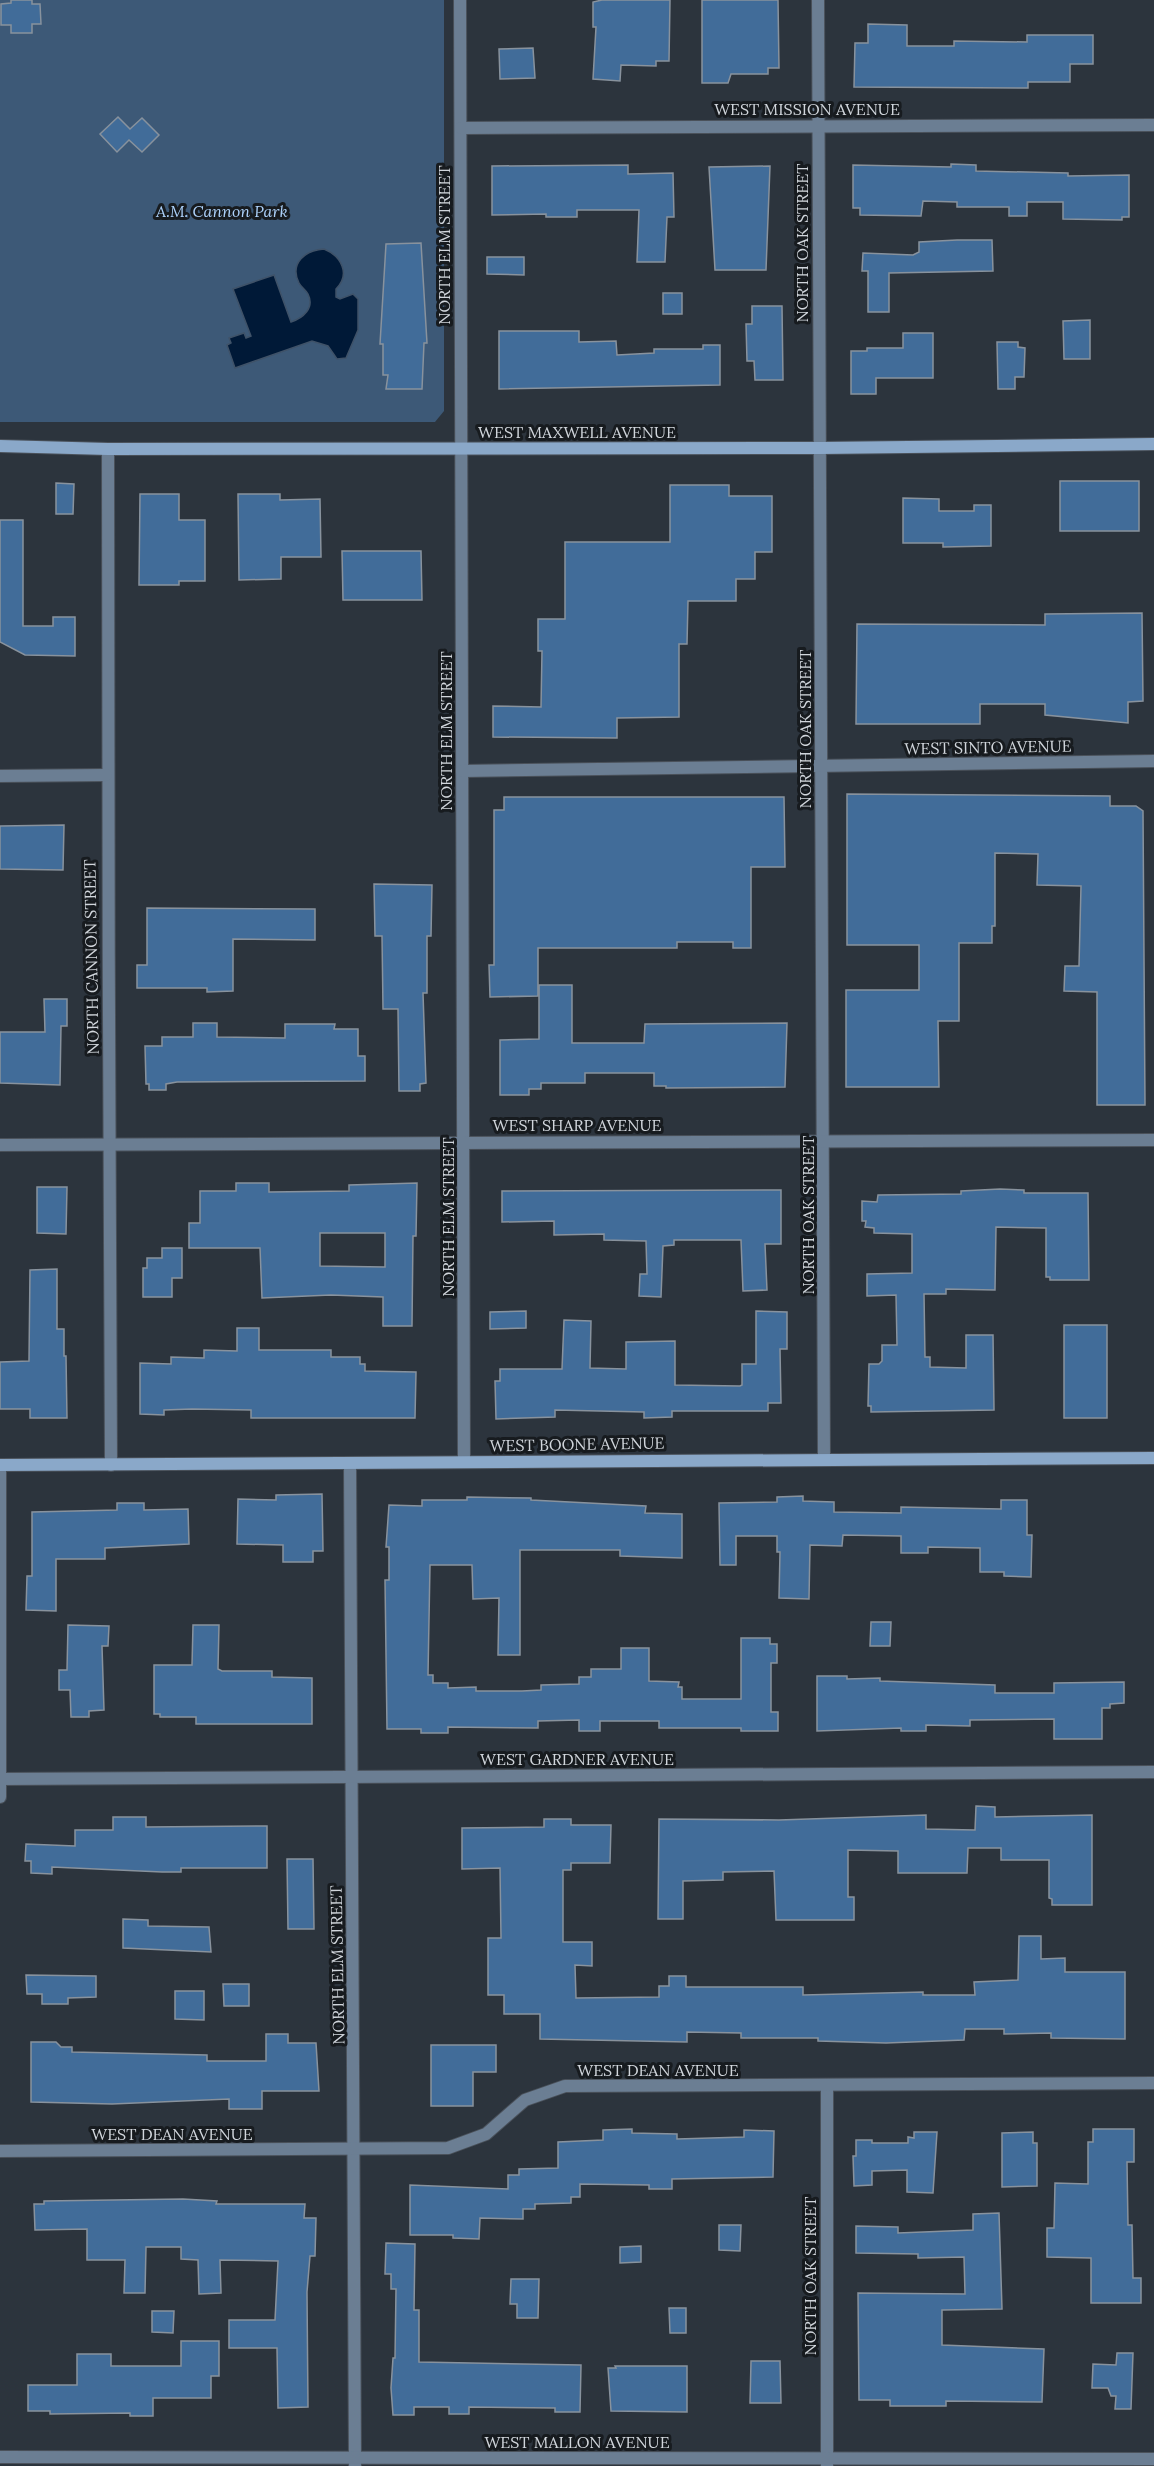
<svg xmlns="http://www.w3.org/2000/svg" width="1154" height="2466" font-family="Lora,serif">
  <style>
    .green { fill: #3d5977 }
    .water { fill: #001937; stroke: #3f5268; stroke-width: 1.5 }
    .building { fill: #416c99; stroke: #88929d; stroke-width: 1.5; fill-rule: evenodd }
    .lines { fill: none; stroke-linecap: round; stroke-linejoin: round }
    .street-casing { stroke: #4a515a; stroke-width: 14 }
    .secondary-casing { stroke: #4a515a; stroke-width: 14 }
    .street { stroke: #6b7e93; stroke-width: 12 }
    .secondary { stroke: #8aa8c9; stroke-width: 12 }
    .labels { text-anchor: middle; stroke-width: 6; stroke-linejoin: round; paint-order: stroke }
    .street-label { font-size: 16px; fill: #d1d6dc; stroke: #171b1f }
    .park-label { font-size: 16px; font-style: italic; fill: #add2fb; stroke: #171b1f }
  </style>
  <rect width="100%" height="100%" fill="#2c343d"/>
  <path class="green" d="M0,0H444V411L435,422H0Z"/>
  <path class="water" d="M324,249C341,256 351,274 336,289V297L340,299L353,294L358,299V330L346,358L337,359L328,346L312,341L235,368L227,345L231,343L229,338L244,333L246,338L251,336L233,289L274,275L291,322C303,318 315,308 308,294C306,290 301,287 299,283C289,263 306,250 324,249Z"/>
  <g class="building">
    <path d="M11,0H32V4H40L41,24H32V33H11V25H1V4L11,3Z"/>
    <path d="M602,0H670L669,61H656V66L621,65L620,81L593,79L596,27H593V2Z"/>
    <path d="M702,0H778L779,68H768V74H731L728,83H702Z"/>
    <path d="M868,24L907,25V46H954V41L1027,42V35H1093V64H1070V82H1028V88L854,87L855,43H868Z"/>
    <path d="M533,48L535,78L500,79L499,49Z"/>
    <path d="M118,117L130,129L142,118L159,135L142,152L129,140L117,152L100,134Z"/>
    <path d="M951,164L976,165V171L1068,173V176L1129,175V217H1122V220L1063,219V202H1027V216H1009V207H957V202L923,201L921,216L860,215V208H853V165L951,167Z"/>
    <path d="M628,165V174L673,173L674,217H667L665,262H637L639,210H577V217H546V214L492,215V166Z"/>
    <path d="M770,166L766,270H715L709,167Z"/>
    <path d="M957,240H992L993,271L889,273V312H868V271H862L863,253L913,255L919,252V242Z"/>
    <path d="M421,243L427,343H424L422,389H386L388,375H383V344H380L386,244Z"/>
    <path d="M487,257H524V275L487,274Z"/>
    <rect x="663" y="293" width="19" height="21"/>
    <path d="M752,306H782L783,380H755L754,361H747L746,324H752Z"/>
    <path d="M1090,320V359H1064L1063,321Z"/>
    <path d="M499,331H579V342L616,341L617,355L654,353V349H703V345H720V385L499,389Z"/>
    <path d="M903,333H933V378H876V394H851V351H867V348H903Z"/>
    <path d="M997,342H1018V347L1025,348L1024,377H1015V389H998Z"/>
    <rect x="1060" y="481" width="79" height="50"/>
    <path d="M56,483L74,484L73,514H56Z"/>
    <path d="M670,485H729V496H772V552H755V579H736V601H688L687,644H679V717L617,718V738L493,737V706L541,707L542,651H538V619H565V542H670Z"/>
    <path d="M140,494H179V520H205V581H179V585H139Z"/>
    <path d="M238,494H280V500L320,499L321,557H281V579L239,580Z"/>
    <path d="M903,498L939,499V511H974V505H991V546L943,547V543H903Z"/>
    <path d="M0,520H23V626H53V617H75V656L25,655L0,642Z"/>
    <path d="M342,551H421L422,600H343Z"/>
    <path d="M1142,613L1143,701L1128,702V723L1045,715V704H980V724H856L857,624L1045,625V614Z"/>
    <path d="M847,794L1110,796V806H1136L1143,811L1145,1105H1097V992L1064,991L1065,966H1079L1081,886L1037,885L1038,854L995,853V926H992V943H959V1021H938L939,1087H846V990H919V945H847Z"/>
    <path d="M504,797H784L785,867H751V948H733V942H677V948H538V996L490,997L489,965H494V810H504Z"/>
    <path d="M64,825L63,870L0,869V826Z"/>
    <path d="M374,884L432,885L431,936H427V993H423L426,1083L420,1084V1091H399L398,1009H383L382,936H375Z"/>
    <path d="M147,908L315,909V940L233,939V991L207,992V988H137V965H147Z"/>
    <path d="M539,985H572V1043H644L645,1024L787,1023L785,1087L666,1088V1086H654V1073H585V1083H541V1089H529V1095H500V1040L539,1039Z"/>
    <path d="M44,999H67V1026H61L60,1085L0,1083V1032H45Z"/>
    <path d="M193,1023H217V1037L285,1038V1024H335L334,1029H358V1056H365V1081L177,1082L166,1084V1090H149V1084H146L145,1046H162V1037H193Z"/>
    <path d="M236,1183H269V1192L349,1191V1185L417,1183L416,1236H413L412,1326H383V1297L331,1295L262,1298L260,1248H189V1223H200V1191H236ZM320,1233H385V1267L320,1266Z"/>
    <path d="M37,1187H67L66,1234L37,1233Z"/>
    <path d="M1000,1189L1024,1190V1193H1088L1089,1280H1050V1277H1046V1228L996,1227L995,1290L946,1289V1294H924L925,1357H930V1367L966,1368V1335H993L994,1410L871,1412V1406H868L869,1364H879L882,1361V1345H897L896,1295L867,1296V1274L912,1273V1234L874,1233V1228L865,1227L866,1221H862V1201L877,1202L878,1195L961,1194V1191Z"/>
    <path d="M781,1190V1244H765L767,1290L743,1291L741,1240H674V1245L663,1246L661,1297L639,1296L640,1274H647L646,1241L604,1240V1234L554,1235V1221L502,1222V1191Z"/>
    <path d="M162,1248H182V1278H172V1297H143V1268H147V1258H162Z"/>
    <path d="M57,1269V1329H64V1356H66L67,1418H30V1409H0V1362L29,1361L30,1270Z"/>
    <path d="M526,1311V1328L490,1329V1312Z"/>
    <path d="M756,1311L787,1312V1349H780L781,1403H768V1411H672V1417L644,1418V1412L555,1410V1417L496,1419L495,1381H500V1369H562L564,1320L591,1321L590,1368L626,1369V1342L675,1341V1385L740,1386L742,1385V1364H756Z"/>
    <rect x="1064" y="1325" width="43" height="93"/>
    <path d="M237,1328H259V1350H331V1357H360V1364H365V1371L416,1372L415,1418H251V1410L192,1409L164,1410V1415L140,1414V1363L171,1364V1357L204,1358V1350L237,1351Z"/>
    <path d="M322,1494L323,1551H313V1562H283V1545L237,1544L238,1499L276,1500V1495Z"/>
    <path d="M803,1496V1501L834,1502V1512L901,1513V1507L1001,1509V1500H1027V1535H1032L1031,1577L1004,1576V1572H980V1548L928,1547V1553H901V1536L843,1535L842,1546L810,1545L809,1599L779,1598L780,1552H777V1536H736V1565H720L719,1503L777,1502V1497Z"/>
    <path d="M467,1497L531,1498V1500L646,1506L645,1513L682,1514V1558L620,1556V1550H520V1655H498L499,1598L473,1599L472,1565H430L428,1675H433V1683H448V1688L476,1687V1691H522L541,1690V1685L579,1684V1677H591V1669H621V1648H649V1681L679,1682L678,1687H682V1699H741V1638H770V1644H777V1663H771V1712H778V1731H741V1728H659V1721H600V1731H579V1720L538,1721V1728L448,1727V1733H421V1729H387L385,1580H389V1547H386L389,1505L422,1506V1500H467Z"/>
    <path d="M117,1503H144V1510L188,1509L189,1544L105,1548V1559H56V1611L26,1610L27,1576H32V1512L117,1510Z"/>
    <path d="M871,1622H891L890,1646H870Z"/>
    <path d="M68,1625L109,1626L108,1646H102L104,1710L89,1711V1717H71L70,1690H59V1670H67Z"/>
    <path d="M193,1625H219L218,1669L222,1671H272V1677L312,1678V1724H196V1717H160V1714H154V1665H192Z"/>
    <path d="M817,1676H847V1679L880,1678V1681L995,1685V1693H1054V1683L1124,1682V1703L1110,1704V1708H1102V1739H1054V1719L970,1720V1726L926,1725V1731H901V1728L817,1731Z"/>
    <path d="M976,1806L995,1807V1817L1092,1815V1905H1052V1899L1049,1898V1860H1001V1848H968L967,1873H898V1851L848,1850V1897H854V1920H776L774,1871L723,1872V1880L683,1881V1919H658L659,1819L779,1820L926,1815V1829L975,1830Z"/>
    <path d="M113,1817H146V1827L267,1826V1868H181V1872H162L52,1867V1874L31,1873V1861H25L26,1844L75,1846V1830H113Z"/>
    <path d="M544,1819H571V1825H611L610,1863H571V1870H563V1942H592V1966L575,1965L576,1998L659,1997V1986H669V1976H686V1987H803V1995L923,1992V1995H975L974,1982L1018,1980L1019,1936H1041V1959L1065,1958V1972H1125V2039L1051,2038V2033L1004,2034V2029H965L964,2040L886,2043L818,2041V2038H741V2033L687,2032V2042L540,2039V2014H504V1995H488V1938H501L500,1868L462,1869V1828L544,1827Z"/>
    <path d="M287,1859H313L314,1929H288Z"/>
    <path d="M123,1919L148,1920V1926L209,1927L211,1952L123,1948Z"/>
    <path d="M26,1975L96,1976V1997L68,1998V2004H42V1994H27Z"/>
    <path d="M223,1984H249V2006H224Z"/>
    <path d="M175,1991H204V2020L175,2019Z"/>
    <path d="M266,2034H288V2043H316L319,2091H262V2109H229V2099L112,2104L31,2102V2042H56L61,2047H72V2052L207,2055V2061H266Z"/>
    <path d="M431,2045H496V2072H473V2106H431Z"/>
    <path d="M632,2129V2133L677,2134V2139L744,2137V2130L774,2131L773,2177L672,2179V2189H649V2185L580,2184V2197H571V2203L535,2204V2209H523V2219L480,2218L479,2239L453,2238V2235H410V2185L508,2189V2175H519V2169L558,2168V2142L603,2140V2130Z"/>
    <path d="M1093,2129H1134V2162H1127L1128,2225H1132L1133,2278H1141V2303H1091V2258L1047,2257V2228H1054L1055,2183L1088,2184V2142H1093Z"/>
    <path d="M914,2132H937L933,2193L907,2192V2170L872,2171V2185L854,2186L853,2156H856V2140H872V2143H908V2137L914,2138Z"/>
    <path d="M1033,2132V2143H1037V2186L1002,2187V2133Z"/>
    <path d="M183,2199L217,2201L216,2204H305L304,2218H316L315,2256H310L307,2292L308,2407L278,2408L277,2348H229V2320H275L278,2261L220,2260L221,2293L199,2294L198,2260L181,2259V2247H146L145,2293H124L125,2260H87V2229L35,2230L34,2204H44V2201Z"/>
    <path d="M999,2213L1002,2309L942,2310V2345L1044,2349L1042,2402L946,2401V2406H890V2400H859L858,2293L965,2294L964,2257L918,2258V2254L856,2253V2226L898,2227V2233L973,2230V2214Z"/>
    <path d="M719,2225H741L740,2251L719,2250Z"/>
    <path d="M386,2243L415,2244L414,2310H419V2362L581,2365L580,2412H555V2408L469,2407V2414H449V2407H414V2415H393L391,2388L393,2358H395L396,2289H391V2274H385Z"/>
    <path d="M641,2246V2262L620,2263V2247Z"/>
    <path d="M511,2279H539L538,2318H517V2304H510Z"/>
    <path d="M669,2308H686V2333H670Z"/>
    <path d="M152,2311H174L173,2333L152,2332Z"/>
    <path d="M181,2341H219V2376H211V2398H153V2416H130V2413L50,2414V2411H28V2385H77V2354H111V2366H181Z"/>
    <path d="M1117,2353H1133L1131,2409H1115L1116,2396H1111L1108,2388H1092L1093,2364L1116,2365Z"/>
    <path d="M751,2361H780L781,2403H750Z"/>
    <path d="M615,2366H687V2412L611,2411L608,2368H616Z"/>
  </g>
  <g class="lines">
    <defs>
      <g id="street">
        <path d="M460,0L464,1462"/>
        <path d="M818,0L824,1458"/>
        <path d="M461,128L1154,125"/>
        <path d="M108,449C106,788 111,1126 111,1465"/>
        <path d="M462,771L1154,761"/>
        <path d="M0,776L106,775"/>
        <path d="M0,1145L1154,1140"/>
        <path d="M350,1464L355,2466"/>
        <path d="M0,1779L1154,1772"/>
        <path d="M0,1797V1465"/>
        <path d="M827,2086V2465"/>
        <path d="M0,2151L448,2148L486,2134L525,2100L565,2086L1154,2083"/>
        <path d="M0,2457L1154,2459"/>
      </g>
      <g id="secondary">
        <path d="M0,446L108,449L820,448L1154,444"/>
        <path d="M0,1465L1154,1458"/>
      </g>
    </defs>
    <use href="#street" class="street-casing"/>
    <use href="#secondary" class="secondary-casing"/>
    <use href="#street" class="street"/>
    <use href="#secondary" class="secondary"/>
  </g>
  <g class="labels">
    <g class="street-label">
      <text x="807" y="115">WEST MISSION AVENUE</text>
      <text transform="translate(802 243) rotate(-90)" y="6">NORTH OAK STREET</text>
      <text transform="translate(444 245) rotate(-90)" y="6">NORTH ELM STREET</text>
      <text x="577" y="438">WEST MAXWELL AVENUE</text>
      <text transform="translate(805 729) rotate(-90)" y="6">NORTH OAK STREET</text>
      <text transform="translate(446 731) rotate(-90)" y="6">NORTH ELM STREET</text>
      <text transform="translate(988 747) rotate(-1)" y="6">WEST SINTO AVENUE</text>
      <text transform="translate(91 957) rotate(-91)" y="6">NORTH CANNON STREET</text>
      <text x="577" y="1131">WEST SHARP AVENUE</text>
      <text transform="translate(808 1215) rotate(-90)" y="6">NORTH OAK STREET</text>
      <text transform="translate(448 1217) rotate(-90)" y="6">NORTH ELM STREET</text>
      <text transform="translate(577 1444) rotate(-1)" y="6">WEST BOONE AVENUE</text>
      <text x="577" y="1765">WEST GARDNER AVENUE</text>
      <text transform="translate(337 1965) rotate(-91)" y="6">NORTH ELM STREET</text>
      <text x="658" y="2076">WEST DEAN AVENUE</text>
      <text x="172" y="2140">WEST DEAN AVENUE</text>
      <text transform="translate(810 2276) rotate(-90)" y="6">NORTH OAK STREET</text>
      <text x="577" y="2448">WEST MALLON AVENUE</text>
    </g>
    <g class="park-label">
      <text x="222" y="217">A.M. Cannon Park</text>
    </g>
  </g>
</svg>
